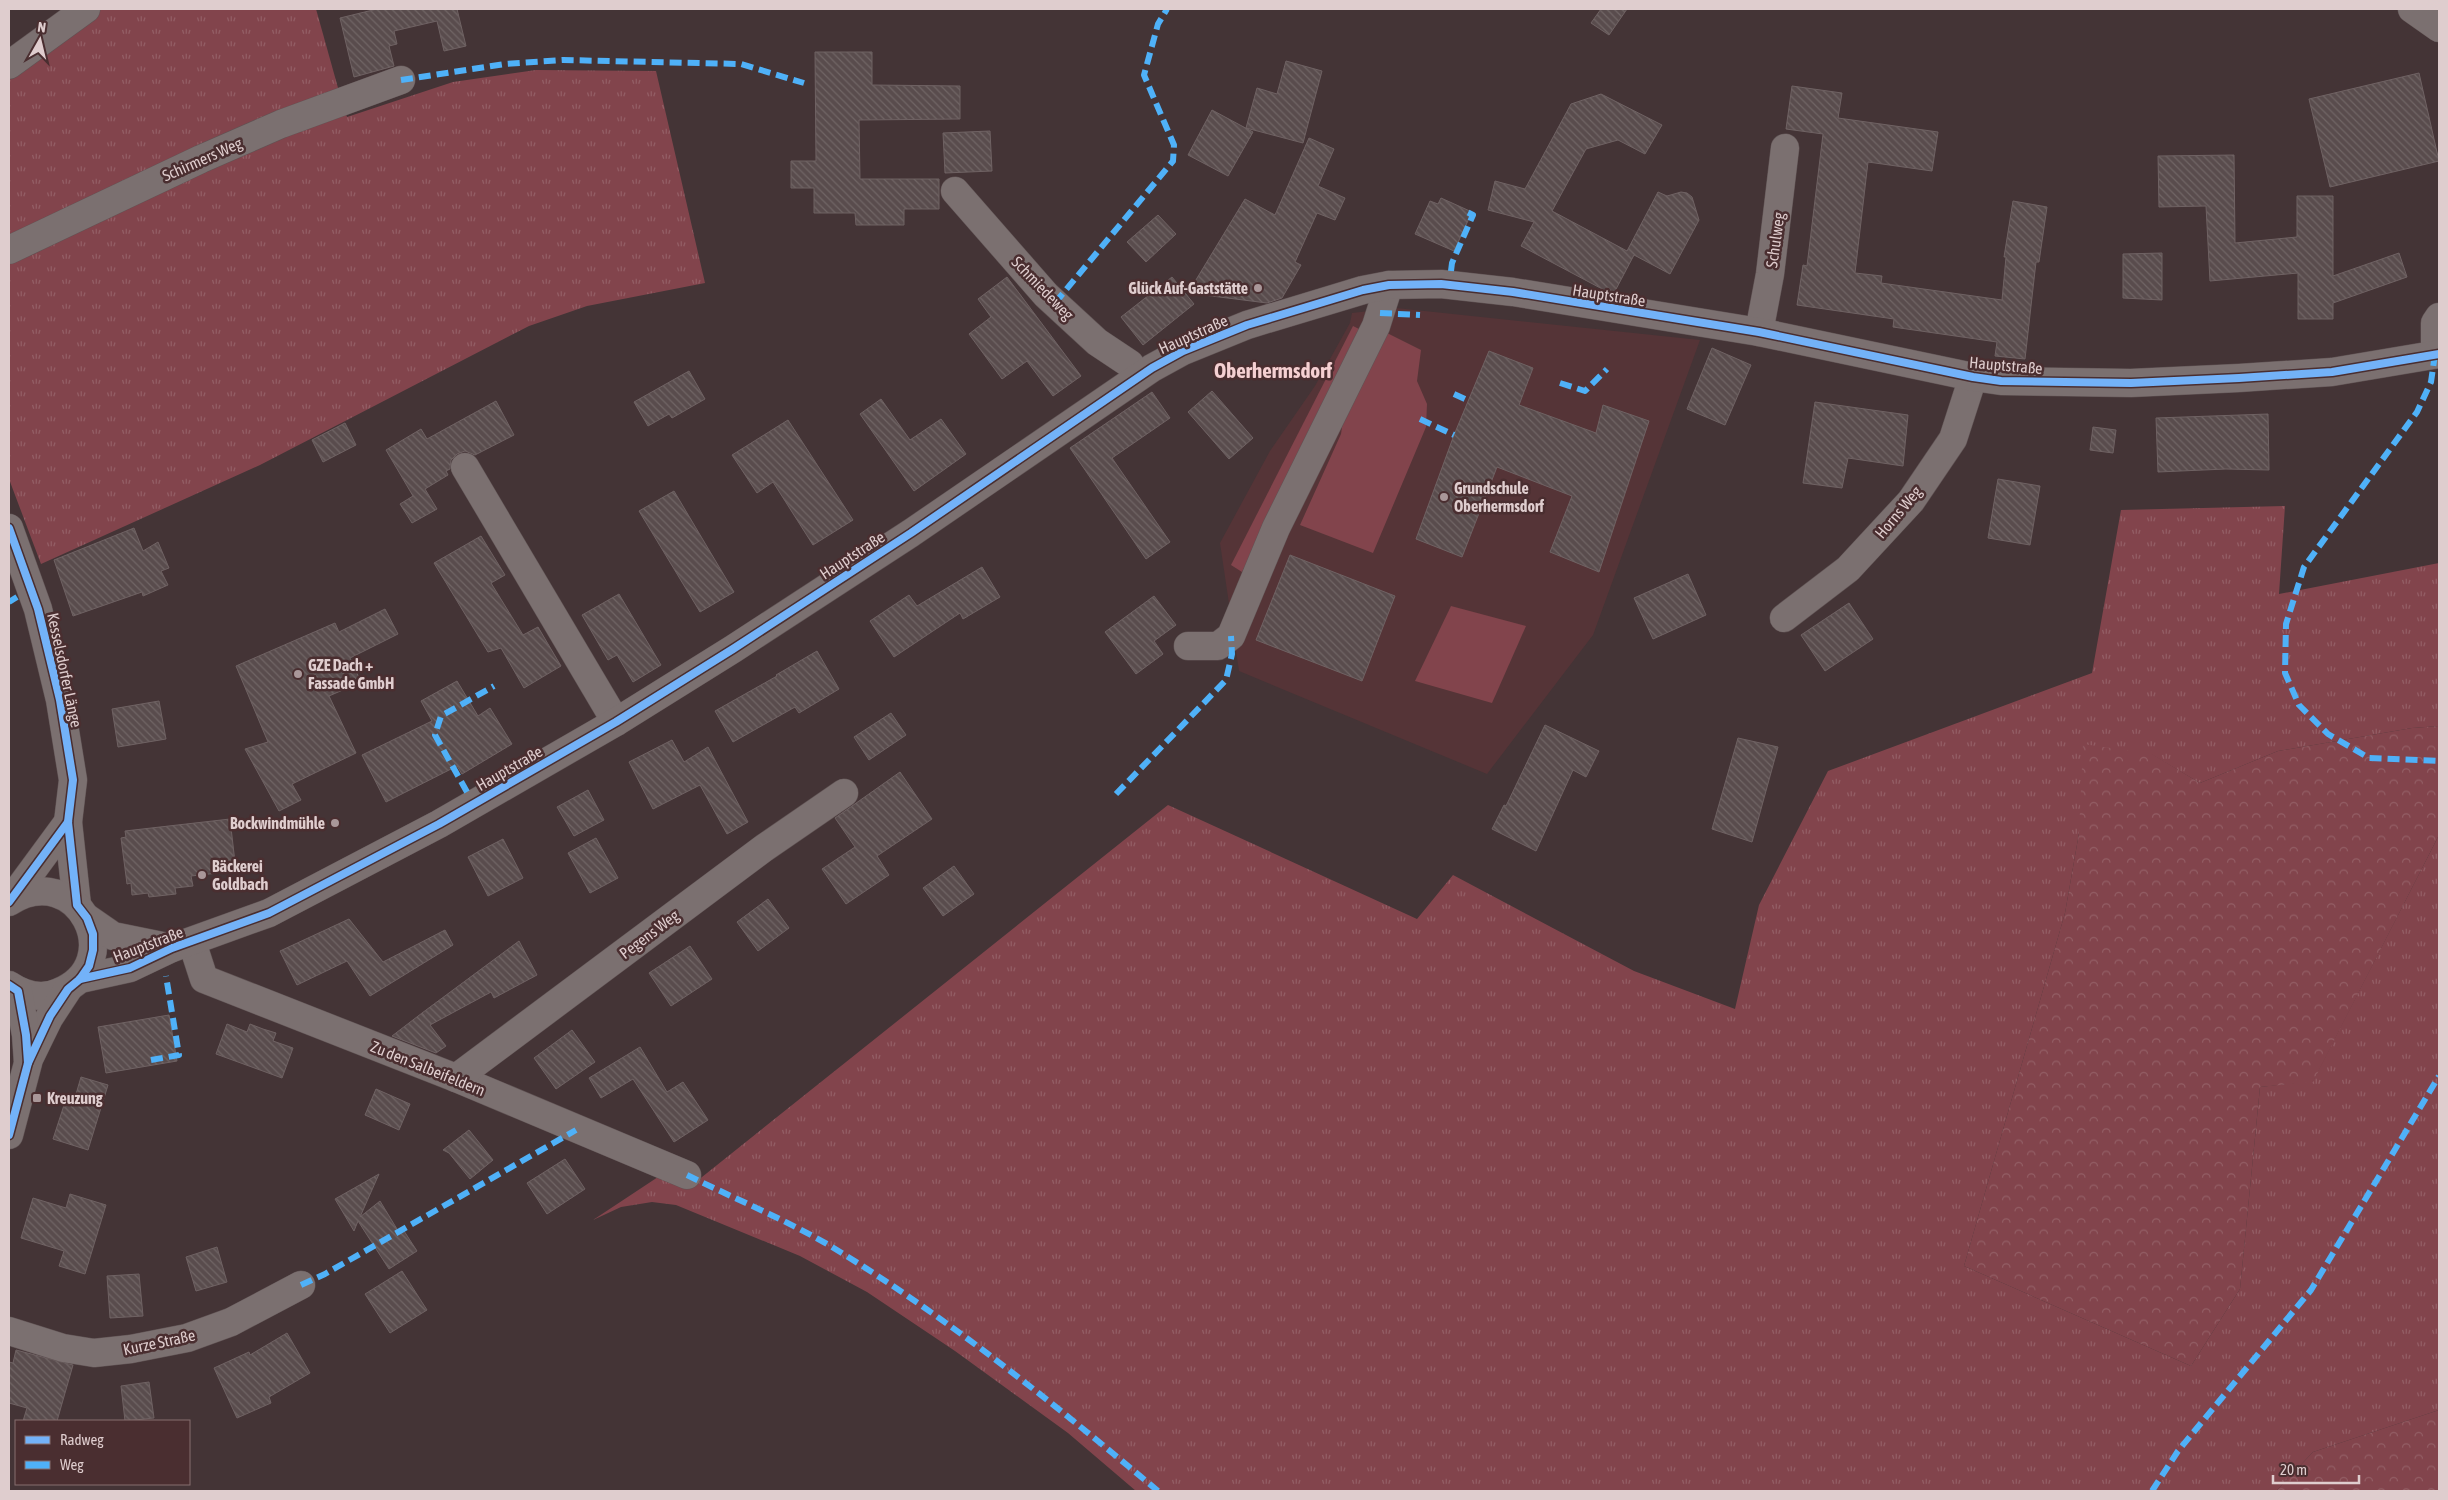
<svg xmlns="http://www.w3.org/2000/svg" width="2448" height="1500" font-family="'Asap Condensed',sans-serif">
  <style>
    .built { fill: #553437 }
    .grass { fill: url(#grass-tufts) }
    .forest { fill: url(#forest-crowns) }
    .park { fill: #82444c }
    .building { fill: url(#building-back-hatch); stroke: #6f6263 }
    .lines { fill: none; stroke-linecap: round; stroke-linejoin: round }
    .minor-casing { stroke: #605354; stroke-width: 29 }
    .minor { stroke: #7b7070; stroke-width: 28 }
    .quiet { stroke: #4fb1f8; stroke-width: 6; stroke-dasharray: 12 6; stroke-linecap: butt }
    .cycleway-casing { stroke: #4a2e30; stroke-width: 11 }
    .cycleway { stroke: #73b2f8; stroke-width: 8 }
    .poi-dot { fill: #a99799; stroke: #4a2e30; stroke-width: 2 }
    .labels { text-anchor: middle; stroke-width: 5; stroke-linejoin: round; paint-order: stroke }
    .street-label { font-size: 16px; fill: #dfcdce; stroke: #4a2e30 }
    .poi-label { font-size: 16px; font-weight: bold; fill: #dfcdce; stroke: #4a2e30; text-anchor: start }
    .district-label { font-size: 21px; font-weight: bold; fill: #f5d0d2; stroke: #4a2e30 }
  </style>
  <defs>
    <pattern id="grass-tufts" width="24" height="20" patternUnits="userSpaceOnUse" patternTransform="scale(1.25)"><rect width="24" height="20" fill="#82444c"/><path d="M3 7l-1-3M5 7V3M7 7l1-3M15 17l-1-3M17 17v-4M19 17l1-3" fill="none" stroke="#935e65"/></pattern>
    <pattern id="forest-crowns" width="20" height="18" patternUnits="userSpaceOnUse" patternTransform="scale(1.25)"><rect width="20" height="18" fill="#82444c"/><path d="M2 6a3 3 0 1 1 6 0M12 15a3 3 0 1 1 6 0" fill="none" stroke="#935e65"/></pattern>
    <pattern id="building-back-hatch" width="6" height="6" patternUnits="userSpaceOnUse" patternTransform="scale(1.25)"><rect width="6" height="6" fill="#594c4d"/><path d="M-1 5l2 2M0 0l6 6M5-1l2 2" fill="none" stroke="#706565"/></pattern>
  </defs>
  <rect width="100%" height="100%" fill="#443436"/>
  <path class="built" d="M1396,308L1700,340L1593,635L1487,774L1239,671L1220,543L1270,451L1315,386L1350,323L1352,313Z"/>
  <g class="grass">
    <path d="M99,9H316L340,95L9,244V71Z"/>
    <path d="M536,70L656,71L705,283L587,306L529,326L260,465L41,564L9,479V258L344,107L347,117L453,82Z"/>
    <path d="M2285,506L2279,594L2439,563V726L2412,728L2278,751L2200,783L2151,754L2079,833L2065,913L1964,1266L2191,1366L2240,1289L2260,1087L2313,1081L2439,835V1410L2313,1452L2276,1491H2155L2161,1479L2152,1491H1136L1068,1433L955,1351L867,1292L800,1256L676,1205L652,1202L621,1207L593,1220L658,1177L687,1189L1168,805L1417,919L1453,875L1634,971L1735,1009L1759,905L1828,771L2092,673L2121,510Z"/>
  </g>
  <g class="forest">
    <path d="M2439,726V835L2313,1082L2260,1087L2240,1289L2191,1366L1964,1266L2065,913L2079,833L2083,744L2152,754L2200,783L2278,751L2412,728Z"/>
    <path d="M2439,1410V1491H2276L2313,1452Z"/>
  </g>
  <g class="park">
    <path d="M1353,326L1365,332L1242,572L1231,565Z"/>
    <path d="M1387,333L1421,350L1417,381L1427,404L1426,427L1373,553L1300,525L1341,434L1343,420Z"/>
    <path d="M1451,606L1526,626L1492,703L1415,681Z"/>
  </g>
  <g class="building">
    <path d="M377,9H457L466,46L444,51L437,21L394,31L397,44L389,46L394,66L354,77L340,18Z"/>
    <path d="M1601,9H1627L1609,35L1591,23Z"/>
    <path d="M815,52H872V85L960,86V119L859,120L860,179H939V209H904V225H856L855,213H814V188H791V161H816Z"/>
    <path d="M1286,61L1322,71L1303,143L1246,128L1257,88L1277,94Z"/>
    <path d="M2419,73L2439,161L2330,187L2309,99Z"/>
    <path d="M1792,86L1842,93L1838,118L1938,132L1932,171L1868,162L1855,273L1882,276L1881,283L2002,300L2006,257H2004L2013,201L2047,207L2039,262H2036L2025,359L1995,356L1997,342L1893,327L1894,319L1797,305L1803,265L1807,266L1823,134L1786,129Z"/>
    <path d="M1601,94L1662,125L1645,154L1618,140L1586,149L1552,211L1627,251L1658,192L1667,196L1681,192L1687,193L1692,197L1699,220L1670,274L1634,255L1614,293L1606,291L1521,246L1534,222L1488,210L1495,181L1525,189L1571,104Z"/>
    <path d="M1212,110L1253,132L1228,176L1188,155Z"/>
    <path d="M990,131L992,171L945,173L943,133Z"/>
    <path d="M1309,138L1334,149L1318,186L1345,198L1335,220L1317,213L1295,262L1301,265L1282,298L1267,303L1188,293L1245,199L1275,215Z"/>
    <path d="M2234,155L2235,243L2297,237V196H2333V276L2399,253L2407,277L2333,303V319H2298V273L2210,281L2206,206L2159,207L2158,156Z"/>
    <path d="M1441,198L1472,212L1454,251L1415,234L1430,201L1438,204Z"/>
    <path d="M1158,215L1176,234L1146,262L1127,242Z"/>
    <path d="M2162,253V300L2123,298V254Z"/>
    <path d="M1007,277L1081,376L1053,396L1027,361L1002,379L969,334L991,317L978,299Z"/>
    <path d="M1172,277L1194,304L1143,345L1121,317Z"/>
    <path d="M1712,348L1751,365L1725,425L1687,409Z"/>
    <path d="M1489,351L1533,368L1519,405L1596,433L1603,405L1649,421L1599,572L1550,552L1572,496L1497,467L1462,557L1416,539L1454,435Z"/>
    <path d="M689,371L705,399L672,418L669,414L648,426L634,402Z"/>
    <path d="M1212,391L1253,438L1229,459L1188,412Z"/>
    <path d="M1152,392L1170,418L1112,458L1170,542L1146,559L1070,448Z"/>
    <path d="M881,399L910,440L941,419L966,454L914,491L860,414Z"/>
    <path d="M496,401L514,435L475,455L465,451L457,454L451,460L450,469L446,471L448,475L425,489L437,509L412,523L400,504L413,496L386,450L421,429L427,439Z"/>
    <path d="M1815,402L1908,415L1903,466L1848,458L1842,488L1803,483Z"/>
    <path d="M2268,414L2269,470L2226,469L2158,472L2156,418Z"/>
    <path d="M788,420L853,520L813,545L773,482L757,493L732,455Z"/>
    <path d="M345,423L356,445L323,462L312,440Z"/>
    <path d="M2093,427L2116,430L2113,453L2090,450Z"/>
    <path d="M1998,479L2040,486L2030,545L1988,538Z"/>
    <path d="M674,491L734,592L700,612L639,511Z"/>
    <path d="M134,528L143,551L158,542L169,568L161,571L168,585L143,596L142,592L73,616L54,560Z"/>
    <path d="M481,536L505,575L491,583L523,635L538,627L561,666L524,688L501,648L488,652L434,563Z"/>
    <path d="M1290,555L1395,596L1362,681L1256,640Z"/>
    <path d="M982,567L1000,597L963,619L960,613L894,657L870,621L909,595L917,606Z"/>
    <path d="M1688,574L1706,615L1653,639L1634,598Z"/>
    <path d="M619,594L661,665L633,682L617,655L608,660L582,615Z"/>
    <path d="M1154,596L1176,625L1154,641L1163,654L1136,674L1105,632Z"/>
    <path d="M1849,603L1873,639L1825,671L1801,635Z"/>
    <path d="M385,609L398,634L350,658L361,682L329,696L356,753L292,784L301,800L279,811L245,749L268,742L236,666L335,623L339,632Z"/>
    <path d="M817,651L839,689L799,713L795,707L733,742L715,711L777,676L776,675Z"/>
    <path d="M457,681L478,716L490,708L512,744L462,774L457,766L386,802L362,755L432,721L421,701Z"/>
    <path d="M159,701L166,739L118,747L112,709Z"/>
    <path d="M891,713L906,735L869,760L854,737Z"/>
    <path d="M1545,725L1599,751L1586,777L1573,770L1536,851L1492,829L1504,805L1506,806Z"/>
    <path d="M1738,738L1778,747L1752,842L1712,829Z"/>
    <path d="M672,740L684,762L708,747L748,822L727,834L700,785L653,809L629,762Z"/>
    <path d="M900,772L932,819L877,856L889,875L846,904L822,869L855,847L835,818Z"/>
    <path d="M588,790L604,820L574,836L557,807Z"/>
    <path d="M230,819L236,871L191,876L193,886L175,888L176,894L149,897L148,893L132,895L131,883L127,884L121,838L126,837L125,831Z"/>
    <path d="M596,838L618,878L590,893L568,853Z"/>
    <path d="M503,839L523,878L488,896L468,857Z"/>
    <path d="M954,866L974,894L943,916L923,888Z"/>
    <path d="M768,899L789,928L758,951L737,922Z"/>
    <path d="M349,919L383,962L445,930L453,945L370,996L347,961L297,985L280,951Z"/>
    <path d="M519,941L537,975L494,998L491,992L430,1025L446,1046L436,1053L392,1036L422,1013L425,1017L422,1013Z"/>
    <path d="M690,946L712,979L671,1006L649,973Z"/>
    <path d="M169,1015L177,1061L106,1073L98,1027Z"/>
    <path d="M227,1024L247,1032L250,1024L263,1029L276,1033L273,1041L293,1048L282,1078L216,1054Z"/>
    <path d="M572,1030L595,1062L556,1089L534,1058Z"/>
    <path d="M640,1047L667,1092L683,1082L708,1120L674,1142L633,1079L601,1098L589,1078Z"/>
    <path d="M81,1077L108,1085L88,1150L53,1139L66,1099L74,1101Z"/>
    <path d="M376,1089L410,1104L399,1130L365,1115Z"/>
    <path d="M469,1130L493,1160L470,1179L449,1153L443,1150Z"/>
    <path d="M565,1159L585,1189L547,1214L527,1183Z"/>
    <path d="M379,1174L360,1217L380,1201L400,1234L404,1231L417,1251L389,1269L358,1221L354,1231L335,1199Z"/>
    <path d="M70,1194L106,1205L85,1274L59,1266L64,1251L21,1238L33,1198L66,1208Z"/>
    <path d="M217,1247L227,1282L196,1291L186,1257Z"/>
    <path d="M402,1271L427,1310L390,1333L365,1294Z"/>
    <path d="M139,1274L143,1316L110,1318L107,1276Z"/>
    <path d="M287,1333L310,1373L269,1397L271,1403L237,1418L214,1368L249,1352L250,1355Z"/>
    <path d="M16,1350L73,1365L57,1421H23L27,1408L9,1403V1362L13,1363Z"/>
    <path d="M149,1382L154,1418L125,1421L121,1386Z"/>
  </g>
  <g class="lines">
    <defs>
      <g id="minor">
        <path d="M2412,9L2439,28"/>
        <path d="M9,65L86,9"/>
        <path d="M955,191L1046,295L1097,342L1130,364L1138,377"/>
        <path d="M9,250L201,159L281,124L401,80"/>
        <path d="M1759,332L1770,274L1785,148"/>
        <path d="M2435,354V323L2439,317"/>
        <path d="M465,467L616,722"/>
        <path d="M9,528L38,609L60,700L73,780L68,822L77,905"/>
        <path d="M1784,618L1848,569L1911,501L1953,439L1973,377"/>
        <path d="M1188,646H1218L1231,636L1276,528L1376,326L1389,285"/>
        <path d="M10,901L68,822"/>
        <path d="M9,902C78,858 130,963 59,992C42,1000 24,995 9,985"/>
        <path d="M87,918L113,936L172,948"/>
        <path d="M192,942L204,979L456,1078L687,1175"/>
        <path d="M80,979L130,968L172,948L269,913L439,824L616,722L733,649L911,533L1152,368L1183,351L1247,325L1363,290L1389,285L1441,284L1513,292L1759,332L1973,377L2001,381L2131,383L2239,378L2332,372L2439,354"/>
        <path d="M28,1061L49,1018L68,989"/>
        <path d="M456,1078L764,848L844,793"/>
        <path d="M9,1135L28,1063L26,1035L18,991"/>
        <path d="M9,1331L63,1348L94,1353L131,1349L187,1338L231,1322L301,1285"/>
      </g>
    </defs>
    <use href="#minor" class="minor-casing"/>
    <use href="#minor" class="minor"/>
    <g class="quiet">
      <path d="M401,80L505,64L563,60L741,64L804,83"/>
      <path d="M1451,271L1452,263L1473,215L1463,210"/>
      <path d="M1055,303L1173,161L1174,145L1144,75L1158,24L1167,9"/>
      <path d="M1380,313L1420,315"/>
      <path d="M2435,354L2431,382L2417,412L2304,567L2286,624L2285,673L2299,705L2328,734L2369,758L2439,761"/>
      <path d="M1560,383L1585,391L1607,369"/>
      <path d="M1454,394L1469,401"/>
      <path d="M1420,419L1454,435"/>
      <path d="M9,602L17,597"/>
      <path d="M467,792L435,735L441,716L494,686"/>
      <path d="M1116,794L1226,680L1232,654L1231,636"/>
      <path d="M151,1060L179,1055L166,976"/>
      <path d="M687,1175C733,1198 782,1218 827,1244C945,1315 1053,1403 1158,1491"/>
      <path d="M301,1285L325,1274L576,1130"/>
      <path d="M2152,1491L2178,1451L2311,1290L2439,1076"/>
    </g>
    <defs>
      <g id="cycleway">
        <path d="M9,528L38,609L60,700L73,780L68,822L77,905L87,918L93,934V950L89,966L80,979L68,989L50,1016L28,1063"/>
        <path d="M9,902L68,822"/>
        <path d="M80,979L130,968L172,948L269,913L439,824L616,722L733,649L911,533L1152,368L1183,351L1247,325L1363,290L1389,285L1441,284L1513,292L1759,332L1973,377L2001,381L2131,383L2239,378L2332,372L2439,354"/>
        <path d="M9,985L18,991L26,1035L28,1063L9,1135"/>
      </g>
    </defs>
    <use href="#cycleway" class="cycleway-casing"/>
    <use href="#cycleway" class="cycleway"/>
  </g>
  <g class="poi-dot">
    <circle cx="1258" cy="288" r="5"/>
    <circle cx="1444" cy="497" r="5"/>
    <circle cx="298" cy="674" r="5"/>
    <circle cx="335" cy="823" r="5"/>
    <circle cx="202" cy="875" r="5"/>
    <rect x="32" y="1093" width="10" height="10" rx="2.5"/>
  </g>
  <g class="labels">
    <g class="street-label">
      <text transform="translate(202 159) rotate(-24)" y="6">Schirmers Weg</text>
      <text transform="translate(1775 240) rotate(-82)" y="6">Schulweg</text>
      <text transform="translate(1043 288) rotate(46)" y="6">Schmiedeweg</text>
      <text transform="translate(1609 295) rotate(9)" y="6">Hauptstraße</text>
      <text transform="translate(1193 334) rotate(-24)" y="6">Hauptstraße</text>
      <text transform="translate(2006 365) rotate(5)" y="6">Hauptstraße</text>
      <text transform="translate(1898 512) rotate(-50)" y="6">Horns Weg</text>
      <text transform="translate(852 555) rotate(-33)" y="6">Hauptstraße</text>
      <text transform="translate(65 670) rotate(78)" y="6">Kesselsdorfer Länge</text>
      <text transform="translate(509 768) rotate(-30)" y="6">Hauptstraße</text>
      <text transform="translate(649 934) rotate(-37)" y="6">Pegens Weg</text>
      <text transform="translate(148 944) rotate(-21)" y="6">Hauptstraße</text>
      <text transform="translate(428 1068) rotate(22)" y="6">Zu den Salbeifeldern</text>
      <text transform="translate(159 1342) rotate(-12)" y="6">Kurze Straße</text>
    </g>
    <g class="poi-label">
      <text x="1248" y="294" text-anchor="end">Glück Auf-Gaststätte</text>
      <text x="1454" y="494">Grundschule<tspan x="1454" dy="18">Oberhermsdorf</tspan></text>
      <text x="308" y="671">GZE Dach +<tspan x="308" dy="18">Fassade GmbH</tspan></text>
      <text x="325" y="829" text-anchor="end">Bockwindmühle</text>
      <text x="212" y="872">Bäckerei<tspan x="212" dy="18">Goldbach</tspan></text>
      <text x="47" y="1104">Kreuzung</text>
    </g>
    <g class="district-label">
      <text x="1273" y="378">Oberhermsdorf</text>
    </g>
  </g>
  <rect width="2448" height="1500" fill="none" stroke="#dfcdce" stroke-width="20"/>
  <rect x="15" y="1420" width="175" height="65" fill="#4a2e30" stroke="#866e6f"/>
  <rect x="25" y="1436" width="25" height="8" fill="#73b2f8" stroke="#866e6f"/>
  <text x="60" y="1445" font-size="15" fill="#dfcdce">Radweg</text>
  <rect x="25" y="1461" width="25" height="8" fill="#4fb1f8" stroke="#866e6f"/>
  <text x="60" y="1470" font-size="15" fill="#dfcdce">Weg</text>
  <g transform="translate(40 40) rotate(8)" stroke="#4a2e30" stroke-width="4" paint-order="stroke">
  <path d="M0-4L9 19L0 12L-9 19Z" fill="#dfcdce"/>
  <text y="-8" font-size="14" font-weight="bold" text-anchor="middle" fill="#dfcdce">N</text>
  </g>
  <path d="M2273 1475v8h86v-8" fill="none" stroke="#dfcdce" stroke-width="2.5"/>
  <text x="2280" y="1475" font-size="15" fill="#dfcdce" stroke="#4a2e30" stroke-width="4" paint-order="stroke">20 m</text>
</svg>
